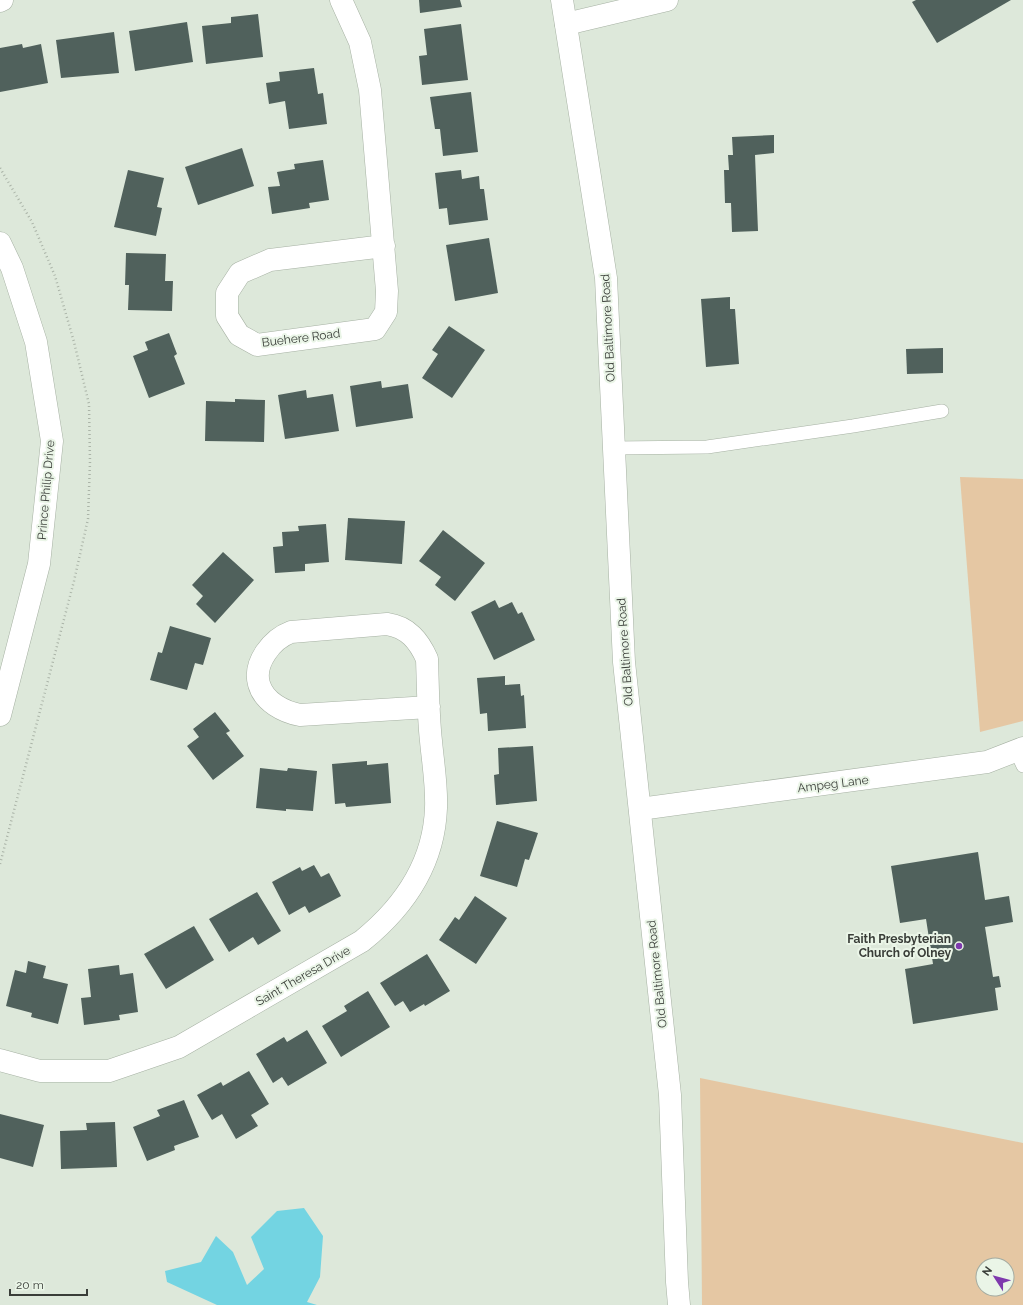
<svg xmlns="http://www.w3.org/2000/svg" width="1023" height="1305" font-family="Raleway,sans-serif">
  <style>
    .green { fill: #e5c7a3; fill-rule: evenodd }
    .water { fill: #73d4e2 }
    .building { fill: #50615c }
    .lines { fill: none; stroke-linecap: round; stroke-linejoin: round }
    .service-casing { stroke: #a6b1a3; stroke-width: 14 }
    .minor-casing { stroke: #a6b1a3; stroke-width: 23 }
    .tertiary-casing { stroke: #a6b1a3; stroke-width: 23 }
    .path { stroke: #abb4a8; stroke-width: 2.5; stroke-dasharray: 1 3; stroke-linecap: butt }
    .service { stroke: #fff; stroke-width: 13 }
    .minor { stroke: #fff; stroke-width: 22 }
    .tertiary { stroke: #fff; stroke-width: 22 }
    .poi-dot { fill: #7e39ad; stroke: #eaf5e7; stroke-width: 1.5 }
    .labels { text-anchor: middle; stroke-width: 4; stroke-linejoin: round; paint-order: stroke }
    .street-label { font-size: 12px; fill: #393d38; stroke: #eaf5e7 }
    .poi-label { font-size: 12px; font-weight: bold; fill: #393d38; stroke: #eaf5e7; text-anchor: end }
  </style>
  <rect width="100%" height="100%" fill="#dde8da"/>
  <g class="green">
    <path d="M960,477L1023,479V721L980,732Z"/>
    <path d="M700,1078L1023,1143V1305H702ZM983,1265H1007V1289H983Z"/>
  </g>
  <path class="water" d="M304,1208L323,1236L320,1277L307,1302L317,1305H217L167,1282L165,1271L201,1262L216,1236L233,1252L247,1285L264,1269L251,1237L277,1211Z"/>
  <g class="building">
    <path d="M419,0H460L462,7L420,13Z"/>
    <path d="M916,0H1011L937,43L912,2Z"/>
    <path d="M258,14L263,57L206,64L202,26L231,23V17Z"/>
    <path d="M187,22L193,62L135,71L129,31Z"/>
    <path d="M461,24L468,80L422,85L419,56L427,55L424,29Z"/>
    <path d="M114,32L119,73L61,78L56,40Z"/>
    <path d="M22,44L23,48L41,44L48,83L0,92V48Z"/>
    <path d="M314,68L318,94L323,93L327,124L289,129L285,101L269,104L266,83L280,81L279,72Z"/>
    <path d="M471,92L478,152L443,156L440,129H435L430,97Z"/>
    <path d="M774,135V153L755,155L758,231L732,232L731,203H725L724,170H729L728,155H733L732,137Z"/>
    <path d="M242,148L254,186L198,205L185,167Z"/>
    <path d="M323,160L329,200L309,203L310,208L272,214L268,187L280,186L277,172L295,169L294,164Z"/>
    <path d="M128,170L164,178L157,207L162,208L156,236L114,227Z"/>
    <path d="M461,170L462,179L479,176L480,189H484L488,220L449,225L447,208L439,209L435,173Z"/>
    <path d="M489,238L498,293L455,301L446,245Z"/>
    <path d="M126,253L166,254L165,281H173L172,311L128,310L129,285H125Z"/>
    <path d="M730,297V309H735L739,364L706,367L701,299Z"/>
    <path d="M449,326L485,350L452,398L422,378L438,354L432,350Z"/>
    <path d="M169,333L177,354L174,356L185,384L149,398L133,356L148,350L145,342Z"/>
    <path d="M943,348V373L907,374L906,349Z"/>
    <path d="M381,381L382,388L408,384L413,418L356,427L350,386Z"/>
    <path d="M306,390L307,398L333,394L339,431L285,439L278,395Z"/>
    <path d="M235,399L265,400L264,442L205,441L206,401L235,402Z"/>
    <path d="M348,518L405,521L402,564L345,560Z"/>
    <path d="M326,524L329,562L305,564V571L275,573L273,547L283,546L282,532L299,531L298,526Z"/>
    <path d="M443,530L485,563L455,601L435,585L441,577L419,561Z"/>
    <path d="M223,552L254,580L215,623L196,604L203,596L192,585Z"/>
    <path d="M495,600L499,608L512,602L518,614L522,612L535,640L494,660L471,612Z"/>
    <path d="M170,626L211,638L203,665L195,663L187,690L150,680L158,652L162,653Z"/>
    <path d="M505,676V685L520,684L521,696L524,695L526,728L488,731L487,713L480,714L477,678Z"/>
    <path d="M215,712L230,731L226,733L244,756L213,780L187,746L199,737L193,729Z"/>
    <path d="M533,746L537,801L496,805L494,775L499,774L498,748Z"/>
    <path d="M367,761V765L388,763L391,803L346,807L345,803L335,804L332,764Z"/>
    <path d="M260,768L287,771L288,768L317,771L313,811L286,809V811L256,808Z"/>
    <path d="M497,821L538,833L529,860L525,859L517,887L480,876Z"/>
    <path d="M978,852L985,900L1009,896L1013,922L985,927L993,977L999,976L1001,987L995,988L998,1010L913,1024L905,969L933,964L926,919L900,923L891,866Z"/>
    <path d="M314,865L321,877L329,873L341,896L309,913L305,906L289,915L272,882L300,867L302,871Z"/>
    <path d="M257,892L281,931L258,945L253,937L229,952L209,919Z"/>
    <path d="M475,896L507,918L476,964L439,940L455,917L459,920Z"/>
    <path d="M194,926L214,960L166,989L144,954Z"/>
    <path d="M427,954L450,991L425,1006L424,1004L410,1012L403,1001L395,1006L380,983Z"/>
    <path d="M28,961L46,966L43,978L68,984L58,1024L31,1017L32,1013L6,1006L15,970L26,973Z"/>
    <path d="M119,965L120,975L133,973L138,1012L119,1015L120,1020L84,1025L81,998L91,997L88,969Z"/>
    <path d="M368,991L390,1027L341,1057L322,1026L347,1011L344,1006Z"/>
    <path d="M307,1030L327,1063L288,1086L282,1077L273,1083L256,1054L284,1037L287,1042Z"/>
    <path d="M249,1071L269,1104L251,1115L258,1126L236,1139L222,1114L212,1120L197,1095L221,1082L223,1086Z"/>
    <path d="M184,1100L199,1137L174,1146L175,1150L147,1161L133,1127L160,1116L157,1110Z"/>
    <path d="M0,1114L44,1125L33,1167L0,1158Z"/>
    <path d="M115,1122L117,1167L61,1169L60,1131L87,1130L86,1123Z"/>
  </g>
  <g class="lines">
    <defs>
      <g id="service">
        <path d="M614,448L707,447L853,426L942,411"/>
        <path d="M1016,751L1023,766"/>
      </g>
      <g id="minor">
        <path d="M341,0L360,42L370,90L387,291L386,312L375,329L257,345L239,335L227,316V293L240,273L270,260L384,246"/>
        <path d="M0,1L2,0"/>
        <path d="M566,24L667,0"/>
        <path d="M640,809L987,762L1023,748"/>
        <path d="M0,1060L40,1071H109L179,1047L362,941C404,907 434,863 436,808C437,786 433,763 431,741C428,714 428,686 427,659C419,641 408,627 387,624L291,632C272,639 253,663 259,684C264,702 284,712 300,715L429,707"/>
      </g>
      <g id="tertiary">
        <path d="M562,0L606,278L624,662L670,1095L677,1282L679,1305"/>
        <path d="M0,243L12,268L36,342L52,441L39,564L0,715"/>
      </g>
    </defs>
    <use href="#service" class="service-casing"/>
    <use href="#minor" class="minor-casing"/>
    <use href="#tertiary" class="tertiary-casing"/>
    <path class="path" d="M0,168L32,222L55,276L74,342L89,404L90,462L88,519L74,581L0,864"/>
    <use href="#service" class="service"/>
    <use href="#minor" class="minor"/>
    <use href="#tertiary" class="tertiary"/>
  </g>
  <circle class="poi-dot" cx="959" cy="946" r="4"/>
  <g class="labels">
    <g class="street-label">
      <text transform="translate(608 328) rotate(-93)" y="4">Old Baltimore Road</text>
      <text transform="translate(301 338) rotate(-7)" y="4">Buehere Road</text>
      <text transform="translate(46 490) rotate(-85)" y="4">Prince Philip Drive</text>
      <text transform="translate(625 652) rotate(-94)" y="4">Old Baltimore Road</text>
      <text transform="translate(833 784) rotate(-7)" y="4">Ampeg Lane</text>
      <text transform="translate(657 974) rotate(-96)" y="4">Old Baltimore Road</text>
      <text transform="translate(303 976) rotate(-30)" y="4">Saint Theresa Drive</text>
    </g>
    <g class="poi-label">
      <text x="951" y="943">Faith Presbyterian<tspan x="951" dy="14">Church of Olney</tspan></text>
    </g>
  </g>
  <g transform="translate(995 1277) rotate(306)"><circle r="19" fill="#eaf5e7" stroke="#a3aba1"/>
  <path d="M0-3L7 15L0 10L-7 15Z" fill="#7e39ad"/>
  <text y="-6" font-size="11" font-weight="bold" text-anchor="middle" fill="#393d38">N</text>
  </g>
  <path d="M10 1289v6h77v-6" fill="none" stroke="#393d38" stroke-width="2"/>
  <text x="16" y="1289" font-size="12" fill="#393d38" stroke="#eaf5e7" stroke-width="3" paint-order="stroke">20 m</text>
</svg>
